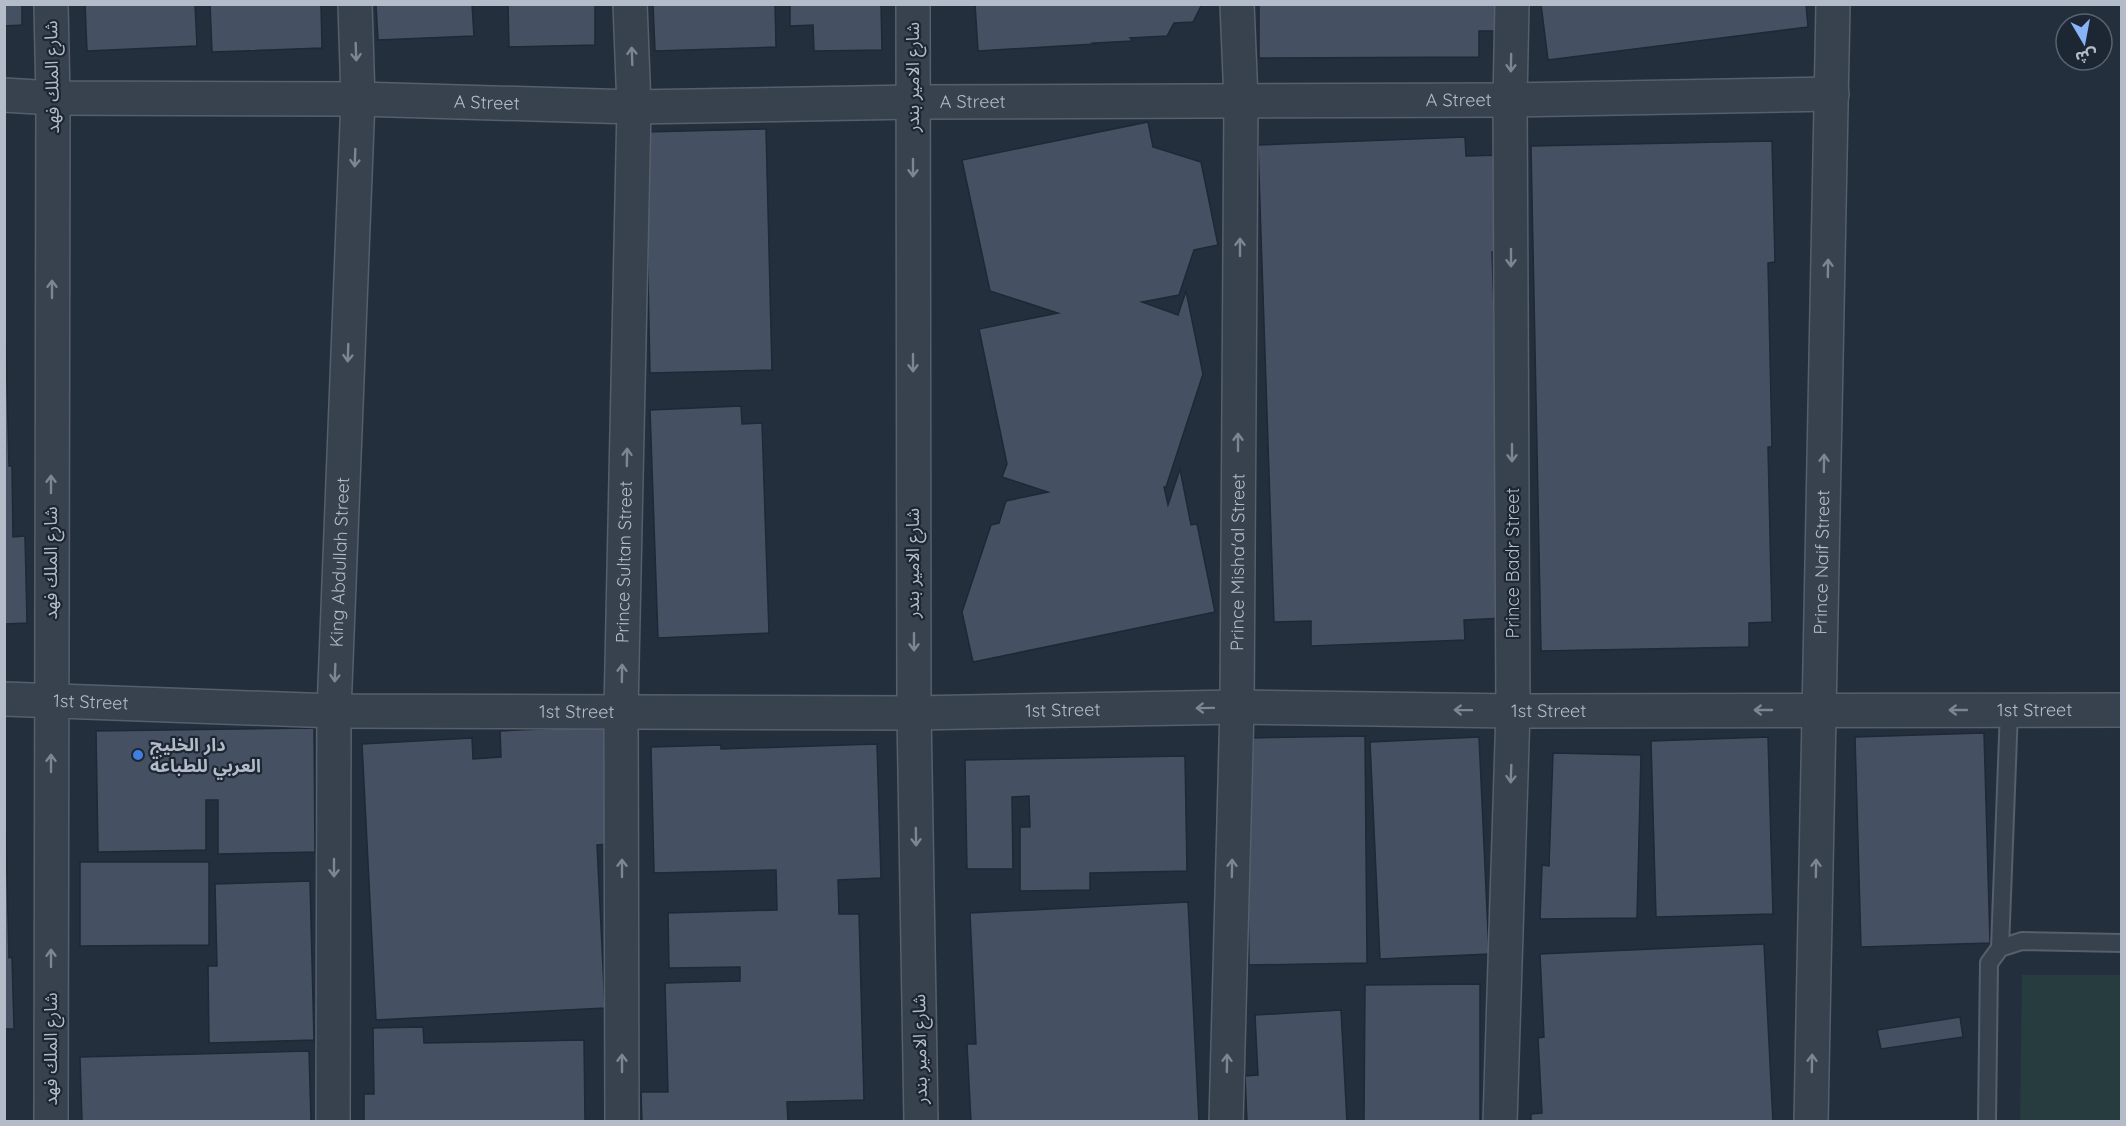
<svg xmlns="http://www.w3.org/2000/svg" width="2126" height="1126" font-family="Quicksand,'Noto Sans Arabic',sans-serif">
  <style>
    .green { fill: #263c3f }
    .building { fill: #455162; stroke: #1f2835; stroke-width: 1.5 }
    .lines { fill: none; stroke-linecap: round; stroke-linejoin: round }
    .service-casing { stroke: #565f6c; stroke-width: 20 }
    .minor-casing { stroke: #565f6c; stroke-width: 36 }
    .tertiary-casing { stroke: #565f6c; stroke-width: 36 }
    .service { stroke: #38414e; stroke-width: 16 }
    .minor { stroke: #38414e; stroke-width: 33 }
    .tertiary { stroke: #38414e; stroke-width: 33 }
    .oneway { stroke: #7c8592 }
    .shop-dot { fill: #3f7fe0; stroke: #1d2633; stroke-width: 2 }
    .labels { text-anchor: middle; stroke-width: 4.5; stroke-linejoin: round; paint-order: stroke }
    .street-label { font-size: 18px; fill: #b4bcc9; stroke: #1d2633 }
    .poi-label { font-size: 18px; font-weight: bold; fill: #b4bcc9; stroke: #1d2633; text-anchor: start }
  </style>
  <rect width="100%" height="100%" fill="#242f3e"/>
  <path class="green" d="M2022,975H2121V1121H2020Z"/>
  <g class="building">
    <path d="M4,4H22V25L4,26Z"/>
    <path d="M85,4H195L197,46L87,51Z"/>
    <path d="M210,4H321L322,48L212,52Z"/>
    <path d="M376,4H472L474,36L378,40Z"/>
    <path d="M508,4H595V45L509,47Z"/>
    <path d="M653,4H775L776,47L655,51Z"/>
    <path d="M790,4H881L882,50L814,51L813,25L790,26Z"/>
    <path d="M975,4H1202L1193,22L1174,23L1167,36L1130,38L1133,41L1093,43L1095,44L978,51Z"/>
    <path d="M1259,4H1499V31H1479V57L1259,58Z"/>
    <path d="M1541,4H1806L1808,27L1548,60Z"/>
    <path d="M1148,122L1153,147L1201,162L1218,245L1194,250L1179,295L1142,302L1178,315L1186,291L1203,374L1166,487H1164L1168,505L1180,469L1191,525L1197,524L1215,612L973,662L962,612L991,525L999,523L1006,501L1048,492L1002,477L1007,464L979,329L1058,313L990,291L962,160Z"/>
    <path d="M766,129L772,370L650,373L645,132Z"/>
    <path d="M1465,137L1466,156L1505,155L1508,251L1492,252L1505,618L1464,620L1465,640L1311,646V621L1274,622L1258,145Z"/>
    <path d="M1772,141L1775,262L1768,263L1772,447H1768L1772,622L1749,623V647L1541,651L1531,146Z"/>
    <path d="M4,260L9,466H12L13,537L25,536L27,623L4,624Z"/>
    <path d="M741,406L742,424L762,423L769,633L658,638L650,410Z"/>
    <path d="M604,726L610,844L597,845L605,1008L376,1020L362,744L472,738L473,759L501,757L500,731Z"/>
    <path d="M314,728L315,852L218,854V800H206V850L98,852L96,731Z"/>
    <path d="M1984,733L1990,943L1861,947L1855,737Z"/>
    <path d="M1365,736L1367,963L1249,965L1246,738Z"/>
    <path d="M1479,737L1489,954L1380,959L1370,742Z"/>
    <path d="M1768,737L1773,914L1656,917L1651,741Z"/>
    <path d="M877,744L881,878L838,880L839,914H859L864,1100L787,1102L788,1122H642L641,1092H668L665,983L740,981V967L669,968L668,913L777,910L776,870L654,873L651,747L721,745V749Z"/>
    <path d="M4,752L9,958L12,957L14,1029H4Z"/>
    <path d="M1553,753L1641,755L1637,918L1540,919L1542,865L1549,866Z"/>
    <path d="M1185,756L1187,871L1090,873V890L1020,891V827H1030L1029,796L1012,797L1013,869H967L965,760Z"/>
    <path d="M80,862H209V945L80,946Z"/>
    <path d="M310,881L314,1040L209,1043L208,966H217L215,884Z"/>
    <path d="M1188,902L1199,1122H971L967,1044H976L970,913Z"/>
    <path d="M1764,944L1773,1122H1531V1114L1542,1113L1538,1038L1544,1037L1540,954Z"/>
    <path d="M1480,984V1122H1364L1365,985Z"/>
    <path d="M1341,1010L1347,1122H1247L1245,1076L1258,1075L1255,1015Z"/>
    <path d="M1960,1017L1963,1037L1881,1049L1877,1030Z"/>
    <path d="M423,1027L424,1043L584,1040L585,1120L596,1122H364V1094H374L373,1028Z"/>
    <path d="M309,1051L311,1122H82L80,1057Z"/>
  </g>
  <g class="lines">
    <defs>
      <g id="service">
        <path d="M2000,948L2009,710"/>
        <path d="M1987,1122L1989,963L2000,948L2022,941L2122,943"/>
      </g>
      <g id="minor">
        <path id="s1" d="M4,95L53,98L358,99L634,107L913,102L1510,100L1832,94"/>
        <path id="s2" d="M4,699L334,711L914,713L1237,707L1513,711L2122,710"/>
        <path id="s3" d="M333,1122L334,711L358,99L355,4"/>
        <path id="s4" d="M622,1122L621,711L634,107L630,4"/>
        <path id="s5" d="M1226,1122L1237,707L1241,100L1237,4"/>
        <path d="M1500,1122L1513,711L1510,100L1512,4"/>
        <path id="s6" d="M1811,1122L1833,4"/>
      </g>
      <g id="tertiary">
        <path d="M51,4L53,98L51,1122"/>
        <path d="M913,4L914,713L921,1122"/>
      </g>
    </defs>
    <use href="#service" class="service-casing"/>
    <use href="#minor" class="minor-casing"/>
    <use href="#tertiary" class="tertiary-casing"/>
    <use href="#service" class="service"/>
    <use href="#minor" class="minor"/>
    <use href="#tertiary" class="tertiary"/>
  </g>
  <defs><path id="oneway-shaft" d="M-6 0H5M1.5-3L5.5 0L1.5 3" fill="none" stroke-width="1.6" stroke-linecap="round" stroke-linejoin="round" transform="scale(1.5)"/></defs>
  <g class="oneway">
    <use href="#oneway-shaft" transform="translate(356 52) rotate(88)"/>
    <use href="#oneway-shaft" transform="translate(632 56) rotate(-92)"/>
    <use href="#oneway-shaft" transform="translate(1511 63) rotate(91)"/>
    <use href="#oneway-shaft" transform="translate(355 158) rotate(92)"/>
    <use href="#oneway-shaft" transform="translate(913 168) rotate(90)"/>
    <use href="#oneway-shaft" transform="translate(1240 247) rotate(-90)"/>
    <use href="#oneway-shaft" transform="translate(1511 258) rotate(90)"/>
    <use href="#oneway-shaft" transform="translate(1828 268) rotate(-89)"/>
    <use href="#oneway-shaft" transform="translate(52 289) rotate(-90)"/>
    <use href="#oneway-shaft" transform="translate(348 353) rotate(92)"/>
    <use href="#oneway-shaft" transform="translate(913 363) rotate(90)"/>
    <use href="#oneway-shaft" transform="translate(1238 442) rotate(-90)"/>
    <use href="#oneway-shaft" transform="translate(1512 453) rotate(90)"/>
    <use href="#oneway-shaft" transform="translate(627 457) rotate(-89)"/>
    <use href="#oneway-shaft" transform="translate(1824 463) rotate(-89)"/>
    <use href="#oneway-shaft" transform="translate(51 484) rotate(-90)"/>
    <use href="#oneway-shaft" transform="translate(914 642) rotate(90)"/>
    <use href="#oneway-shaft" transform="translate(335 673) rotate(92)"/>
    <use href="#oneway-shaft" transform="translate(622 673) rotate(-89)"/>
    <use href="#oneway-shaft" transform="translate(1205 708) rotate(179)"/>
    <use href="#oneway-shaft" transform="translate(1463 710) rotate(-179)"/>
    <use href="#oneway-shaft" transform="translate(1763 710) rotate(180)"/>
    <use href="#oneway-shaft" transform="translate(1958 710) rotate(-180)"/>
    <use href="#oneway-shaft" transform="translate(51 763) rotate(-90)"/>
    <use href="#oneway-shaft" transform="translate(1511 774) rotate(92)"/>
    <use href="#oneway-shaft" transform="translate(916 837) rotate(89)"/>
    <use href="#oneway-shaft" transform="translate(334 868) rotate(90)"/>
    <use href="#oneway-shaft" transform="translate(622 868) rotate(-90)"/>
    <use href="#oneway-shaft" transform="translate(1232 868) rotate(-89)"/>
    <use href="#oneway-shaft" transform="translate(1816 868) rotate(-89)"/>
    <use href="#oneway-shaft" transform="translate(51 958) rotate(-90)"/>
    <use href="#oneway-shaft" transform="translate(622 1063) rotate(-90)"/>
    <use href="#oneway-shaft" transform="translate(1227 1063) rotate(-89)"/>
    <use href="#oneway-shaft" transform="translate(1812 1063) rotate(-89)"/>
  </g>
  <circle class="shop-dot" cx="138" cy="755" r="6"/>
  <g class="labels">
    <g class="street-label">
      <text transform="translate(52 77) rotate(-91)" y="6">شارع الملك فهد</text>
      <text transform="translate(913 77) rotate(-90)" y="6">شارع الامير بندر</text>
      <text dy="6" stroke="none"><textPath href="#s1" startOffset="1455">A Street</textPath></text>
      <text dy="6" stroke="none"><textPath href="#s1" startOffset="969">A Street</textPath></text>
      <text dy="6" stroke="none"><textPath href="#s1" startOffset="483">A Street</textPath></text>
      <text transform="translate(51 563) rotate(-90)" y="6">شارع الملك فهد</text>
      <text dy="6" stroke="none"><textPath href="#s3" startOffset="560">King Abdullah Street</textPath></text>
      <text dy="6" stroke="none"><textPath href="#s4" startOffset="560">Prince Sultan Street</textPath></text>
      <text transform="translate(913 563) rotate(-90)" y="6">شارع الامير بندر</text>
      <text dy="6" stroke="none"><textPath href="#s5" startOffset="560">Prince Misha'al Street</textPath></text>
      <text transform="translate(1513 563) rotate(-90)" y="6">Prince Badr Street</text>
      <text dy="6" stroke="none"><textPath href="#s6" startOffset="560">Prince Naif Street</textPath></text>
      <text dy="6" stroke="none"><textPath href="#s2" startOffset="87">1st Street</textPath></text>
      <text dy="6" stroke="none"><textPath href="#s2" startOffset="2031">1st Street</textPath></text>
      <text dy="6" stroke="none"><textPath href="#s2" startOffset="573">1st Street</textPath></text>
      <text dy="6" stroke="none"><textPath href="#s2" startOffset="1059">1st Street</textPath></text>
      <text dy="6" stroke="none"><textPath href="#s2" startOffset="1545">1st Street</textPath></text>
      <text transform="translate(51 1049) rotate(-90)" y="6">شارع الملك فهد</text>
      <text transform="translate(920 1049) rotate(-91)" y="6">شارع الامير بندر</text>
    </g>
    <g class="poi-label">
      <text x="150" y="751">دار الخليج<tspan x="150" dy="21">العربي للطباعة</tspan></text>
    </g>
  </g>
  <rect width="2126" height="1126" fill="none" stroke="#b4bcc9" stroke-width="12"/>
  <g transform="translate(2084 42) rotate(170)"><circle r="28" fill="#1d2633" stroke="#59626f" stroke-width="1.5"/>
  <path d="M0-4.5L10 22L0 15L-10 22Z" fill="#8ab4f8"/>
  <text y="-9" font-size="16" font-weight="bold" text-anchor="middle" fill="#b4bcc9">ش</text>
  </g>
</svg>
